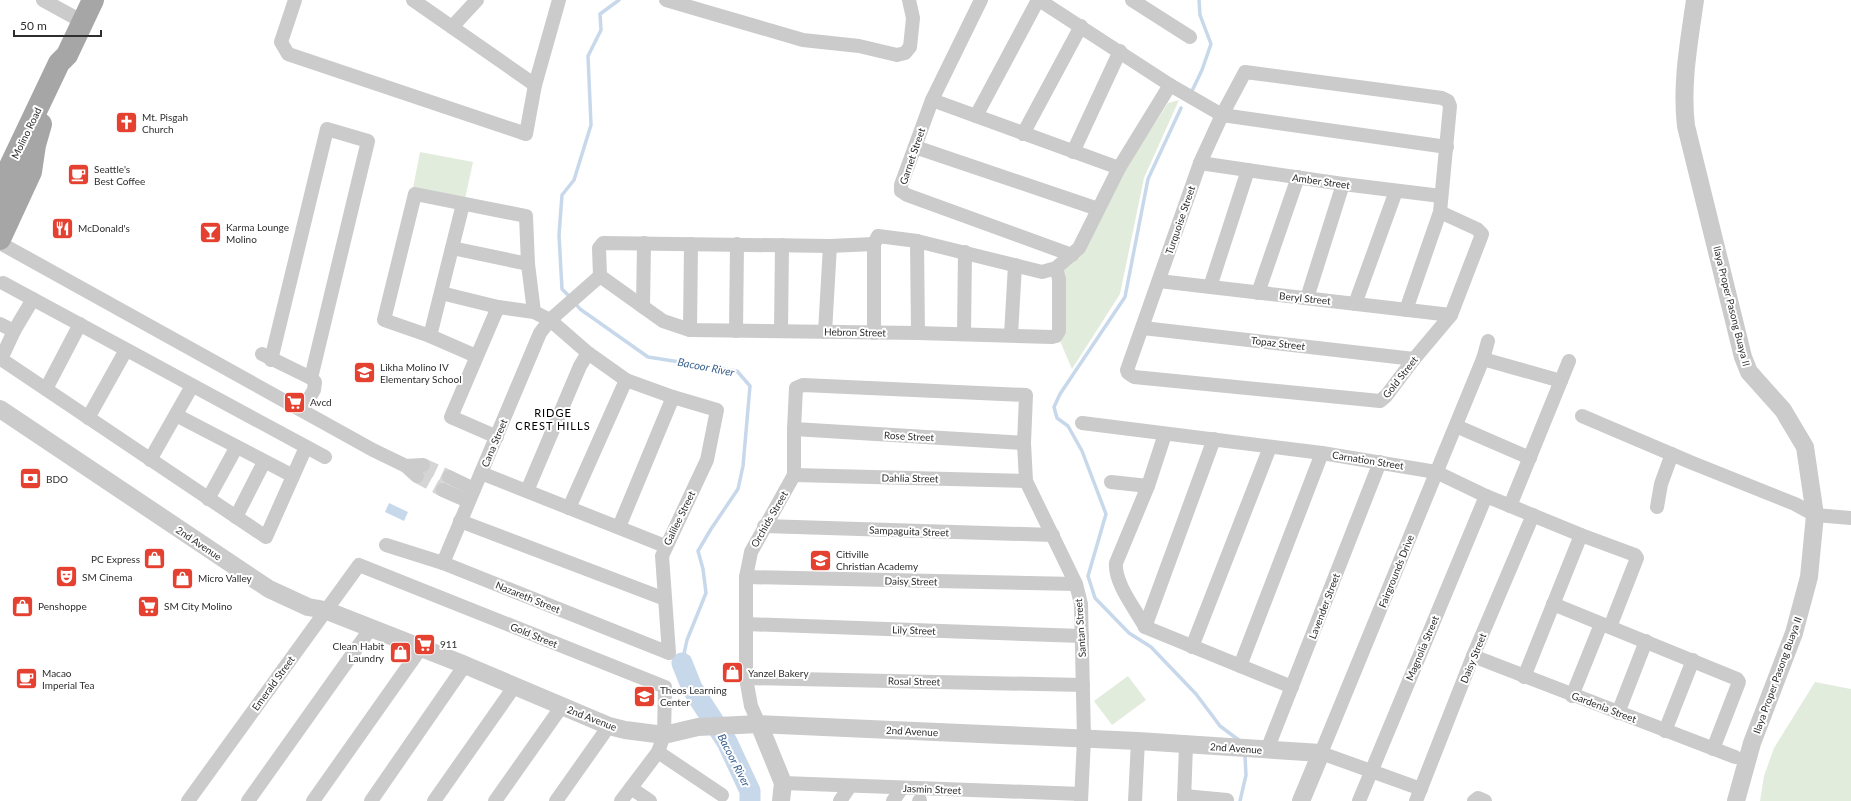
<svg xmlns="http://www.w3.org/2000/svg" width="1851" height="801" font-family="Lato,sans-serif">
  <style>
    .green { fill: #e2ecdc }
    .water { fill: #c8d8eb }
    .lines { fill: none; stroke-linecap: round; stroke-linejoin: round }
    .stream { stroke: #c8d8eb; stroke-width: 3.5 }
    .river { stroke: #c8d8eb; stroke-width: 21 }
    .minor-tunnel { stroke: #d5d5d5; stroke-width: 14; stroke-dasharray: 14 7; stroke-linecap: butt }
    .minor { stroke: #cbcbcb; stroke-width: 14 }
    .tertiary { stroke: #cbcbcb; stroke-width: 18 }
    .primary { stroke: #a6a6a6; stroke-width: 22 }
    .labels { text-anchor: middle; stroke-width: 4; stroke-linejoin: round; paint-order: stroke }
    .poi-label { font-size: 10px; fill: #2e2e2e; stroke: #fff; text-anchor: start }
    .street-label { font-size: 10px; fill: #2e2e2e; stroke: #fff }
    .water-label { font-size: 11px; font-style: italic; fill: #3c6290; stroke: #fff }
    .neighbourhood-label { font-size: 11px; letter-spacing: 1px; fill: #000; stroke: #fff }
  </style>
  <rect width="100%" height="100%" fill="#fff"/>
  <g class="green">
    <path d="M1179,100L1144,178L1120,294L1072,369L1060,341L1061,268L1168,103Z"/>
    <path d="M420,152L473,162L465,199L413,188Z"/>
    <path d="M1128,676L1146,700L1112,725L1094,701Z"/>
    <path d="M1815,682L1851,689V801H1760L1764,776L1774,748Z"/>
  </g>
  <path class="water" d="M389,503L408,512L404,521L385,512Z"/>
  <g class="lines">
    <g class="stream">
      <path d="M1191,93L1202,70L1211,44L1200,15L1199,0"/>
      <path d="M1181,108L1148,179L1125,297L1060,394L1054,407L1057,418L1068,426L1082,451L1106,514L1088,576L1095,598L1129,633L1151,647L1196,694L1220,726L1240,741"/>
      <path d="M571,298L562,289L559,235L562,195L574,180L591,125L588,56L601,30L600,14L619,0"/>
      <path d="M575,303L580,309L648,357L737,371L750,386L743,466L738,489L711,529L698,551L703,569L706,593L687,640L682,663"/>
      <path d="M1240,801L1246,775L1245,756"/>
    </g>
    <path class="river" d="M682,663L692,688L727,742L750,791V801"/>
    <g class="minor-tunnel">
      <path d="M423,465L449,477"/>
      <path d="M417,476L443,490"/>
    </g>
    <g class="minor">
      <path d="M43,0L83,22"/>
      <path d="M295,0L281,42L288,54L526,134L535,85L559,0"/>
      <path d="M413,0L535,85"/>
      <path d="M666,0L803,40L859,46L897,55L905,53L910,47L913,18L909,0"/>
      <path d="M981,0L932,100L901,185V191L907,195L1072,255"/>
      <path d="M1039,0L1170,85L1222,115L1447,147"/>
      <path d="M1132,0L1190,37"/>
      <path d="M452,27L477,0"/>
      <path d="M932,100L1119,168"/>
      <path d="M976,116L1038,0"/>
      <path d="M1023,134L1081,26"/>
      <path d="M915,147L1098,209"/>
      <path d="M1073,152L1120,51"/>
      <path d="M1200,163L1343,184L1441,196"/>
      <path d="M917,241L918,333"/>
      <path d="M0,243L373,450L406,466L417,476"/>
      <path d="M452,248L528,264"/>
      <path d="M600,276L663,321L690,330L918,333L1052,337L1056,336L1059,331V279L1056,268"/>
      <path d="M600,276L599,248L603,243L830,246L874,244"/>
      <path d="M1159,281L1451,315"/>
      <path d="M3,283L325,457"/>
      <path d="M1210,287L1248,170"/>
      <path d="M1258,293L1298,177"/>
      <path d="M1307,298L1343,184"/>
      <path d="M33,299L14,331L1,359L266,537L306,447"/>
      <path d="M1355,304L1396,191"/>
      <path d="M643,307L644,243"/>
      <path d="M1406,310L1440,212L1450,106L1448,101L1442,98L1245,72L1222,115L1200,163L1127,370L1128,373L1134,377L1380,401L1386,396L1414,359L1451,315L1481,237L1482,234L1477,229L1440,212"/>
      <path d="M0,324L14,331"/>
      <path d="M1143,328L1414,359"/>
      <path d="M690,330L691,244"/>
      <path d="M736,331L737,244"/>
      <path d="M781,331L782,245"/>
      <path d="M825,332L830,246"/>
      <path d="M874,333V244L878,236L917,241L1042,272L1056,268L1079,248L1119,168L1170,85"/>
      <path d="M964,334L965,252"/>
      <path d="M1011,335L1015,265"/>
      <path d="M430,336L463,204"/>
      <path d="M262,354L311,378"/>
      <path d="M476,356L430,336L384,320L415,194L526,216L528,264L534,312"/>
      <path d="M1483,359L1561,381"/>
      <path d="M271,360L327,129L368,141L311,378L315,382L314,390L302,410"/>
      <path d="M46,389L80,324"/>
      <path d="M176,415L293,476"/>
      <path d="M1582,416L1690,462L1795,504L1815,515L1851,518"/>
      <path d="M88,418L126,350"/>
      <path d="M1082,423L1322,453L1436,472L1486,496L1581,535L1635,555L1637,558L1610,627"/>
      <path d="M1456,426L1530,458"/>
      <path d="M794,429L1024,443"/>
      <path d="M497,437L451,417L498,307"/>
      <path d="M150,460L192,386"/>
      <path d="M406,466L423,465"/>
      <path d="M481,473L665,546"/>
      <path d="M794,475L1026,481"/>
      <path d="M449,477L474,489"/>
      <path d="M1111,482L1148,486"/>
      <path d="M443,490L468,501"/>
      <path d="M527,491L580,366L588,353"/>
      <path d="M208,499L236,448"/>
      <path d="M1510,506L1569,361"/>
      <path d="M1657,507L1661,484L1672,454"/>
      <path d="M569,508L626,380"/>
      <path d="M236,517L264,462"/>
      <path d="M460,521L665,599"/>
      <path d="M764,526L1053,535"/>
      <path d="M619,527L673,397"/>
      <path d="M386,545L443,563L669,653L662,556L707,460L717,410L673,397L626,380L588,353L550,320L534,312L498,307L441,293"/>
      <path d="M443,563L540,333L550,320L600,276"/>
      <path d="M746,577L1076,584"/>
      <path d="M1553,604L1737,679L1739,682L1713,749"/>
      <path d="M746,624L1082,636"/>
      <path d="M1145,627C1136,610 1114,583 1116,563L1148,486L1165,434"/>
      <path d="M1145,627L1214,439"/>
      <path d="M1145,627L1292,687"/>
      <path d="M1192,647L1270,447"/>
      <path d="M1473,656L1735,757"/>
      <path d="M1240,666L1322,453"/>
      <path d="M1524,677L1581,535"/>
      <path d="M746,678L1083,685"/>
      <path d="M1572,696L1601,624"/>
      <path d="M1618,713L1646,641"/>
      <path d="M759,724L751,706L746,678V577L751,552L794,475V429L796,388L803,385L1026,395L1024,443L1026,481L1076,584L1081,604L1084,739L1081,801"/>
      <path d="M1665,731L1693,660"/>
      <path d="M1267,750L1380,462"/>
      <path d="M658,752L722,795"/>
      <path d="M783,783L1081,794"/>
      <path d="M631,788L650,801"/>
      <path d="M1421,789L1321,753L1483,359L1488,341"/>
      <path d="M1184,796L1227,800"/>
      <path d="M188,801L359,565L665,687L664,735L658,752L621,801"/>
      <path d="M248,801L371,628"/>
      <path d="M313,801L421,648"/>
      <path d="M371,801L465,665"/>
      <path d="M434,801L514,687"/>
      <path d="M495,801L562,706"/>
      <path d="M556,801L609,726"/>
      <path d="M840,801L850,786"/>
      <path d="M893,801L902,788"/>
      <path d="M919,801L920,800"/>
      <path d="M1135,801L1138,741"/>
      <path d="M1184,801L1186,745"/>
      <path d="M1359,801L1486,496"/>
      <path d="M1416,801L1473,656L1533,515"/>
      <path d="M1474,801L1478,798L1485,801"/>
    </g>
    <g class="tertiary">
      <path d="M1695,0C1689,42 1681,84 1686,126L1743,357L1749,372L1783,410L1805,447L1815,515L1809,577L1794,633L1752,743L1736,801"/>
      <path d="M0,409L269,589L308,607L325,610L465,665L609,726L625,730L664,735L698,727L759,724L1138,741L1321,753L1301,801"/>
      <path d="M759,724L783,783L781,801"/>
    </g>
    <g class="primary">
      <path d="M0,187L59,63L67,55L93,0"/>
      <path d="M0,208L15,176"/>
      <path d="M0,239L31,172L35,145L41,124"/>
    </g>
  </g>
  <defs>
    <symbol id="church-square" viewBox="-11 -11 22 22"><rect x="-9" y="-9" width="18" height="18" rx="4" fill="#e54131" stroke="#fff"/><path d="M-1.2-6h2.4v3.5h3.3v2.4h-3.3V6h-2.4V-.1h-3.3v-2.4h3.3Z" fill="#fff"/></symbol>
    <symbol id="cafe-square" viewBox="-11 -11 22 22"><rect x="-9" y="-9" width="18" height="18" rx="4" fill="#e54131" stroke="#fff"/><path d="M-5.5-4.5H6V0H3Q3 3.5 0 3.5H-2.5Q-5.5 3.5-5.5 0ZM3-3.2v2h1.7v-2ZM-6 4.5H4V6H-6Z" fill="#fff"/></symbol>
    <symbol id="restaurant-square" viewBox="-11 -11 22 22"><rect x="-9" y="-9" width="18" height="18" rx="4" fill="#e54131" stroke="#fff"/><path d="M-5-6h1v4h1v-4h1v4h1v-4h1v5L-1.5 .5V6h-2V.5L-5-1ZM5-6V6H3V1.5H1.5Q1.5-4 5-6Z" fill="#fff"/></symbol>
    <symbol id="bar-square" viewBox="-11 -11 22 22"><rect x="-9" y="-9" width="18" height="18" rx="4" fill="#e54131" stroke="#fff"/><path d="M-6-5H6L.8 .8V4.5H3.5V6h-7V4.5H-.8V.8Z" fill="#fff"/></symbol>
    <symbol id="school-square" viewBox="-11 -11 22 22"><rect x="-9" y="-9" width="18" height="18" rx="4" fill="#e54131" stroke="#fff"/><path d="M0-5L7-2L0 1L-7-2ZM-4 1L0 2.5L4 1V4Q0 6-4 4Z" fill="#fff"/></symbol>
    <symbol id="supermarket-square" viewBox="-11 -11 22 22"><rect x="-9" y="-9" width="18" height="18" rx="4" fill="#e54131" stroke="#fff"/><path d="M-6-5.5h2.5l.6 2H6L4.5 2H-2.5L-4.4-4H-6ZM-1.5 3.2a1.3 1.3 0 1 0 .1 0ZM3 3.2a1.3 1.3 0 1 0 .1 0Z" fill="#fff"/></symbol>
    <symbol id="bank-square" viewBox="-11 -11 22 22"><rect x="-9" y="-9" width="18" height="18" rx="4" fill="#e54131" stroke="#fff"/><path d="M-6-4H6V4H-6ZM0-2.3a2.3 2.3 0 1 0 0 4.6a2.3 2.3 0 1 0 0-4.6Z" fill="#fff"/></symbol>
    <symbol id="shop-square" viewBox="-11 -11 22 22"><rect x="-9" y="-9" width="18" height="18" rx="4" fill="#e54131" stroke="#fff"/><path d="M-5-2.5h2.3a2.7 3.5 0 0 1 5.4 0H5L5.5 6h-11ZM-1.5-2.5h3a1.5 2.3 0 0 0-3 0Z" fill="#fff"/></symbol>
    <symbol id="theatre-square" viewBox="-11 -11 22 22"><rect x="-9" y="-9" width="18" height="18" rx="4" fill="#e54131" stroke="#fff"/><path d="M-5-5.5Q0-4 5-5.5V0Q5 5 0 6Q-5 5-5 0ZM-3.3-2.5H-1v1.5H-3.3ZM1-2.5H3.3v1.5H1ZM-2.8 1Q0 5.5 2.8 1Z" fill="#fff"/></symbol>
  </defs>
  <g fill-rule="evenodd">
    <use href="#church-square" x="114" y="110" width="25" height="25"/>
    <use href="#cafe-square" x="66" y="162" width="25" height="25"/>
    <use href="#restaurant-square" x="50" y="216" width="25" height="25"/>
    <use href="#bar-square" x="198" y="220" width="25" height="25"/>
    <use href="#school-square" x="352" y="360" width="25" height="25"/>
    <use href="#supermarket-square" x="282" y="390" width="25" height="25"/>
    <use href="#bank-square" x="18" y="466" width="25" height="25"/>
    <use href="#shop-square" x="142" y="546" width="25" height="25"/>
    <use href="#school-square" x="808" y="548" width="25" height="25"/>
    <use href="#theatre-square" x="54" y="564" width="25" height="25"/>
    <use href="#shop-square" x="170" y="566" width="25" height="25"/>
    <use href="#shop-square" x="10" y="594" width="25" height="25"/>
    <use href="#supermarket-square" x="136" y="594" width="25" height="25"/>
    <use href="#supermarket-square" x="412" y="632" width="25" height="25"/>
    <use href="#shop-square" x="388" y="640" width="25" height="25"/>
    <use href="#shop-square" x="720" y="660" width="25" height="25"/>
    <use href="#cafe-square" x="14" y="666" width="25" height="25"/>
    <use href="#school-square" x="632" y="684" width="25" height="25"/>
  </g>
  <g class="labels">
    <g class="poi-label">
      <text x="142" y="121">Mt. Pisgah<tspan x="142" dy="12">Church</tspan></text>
      <text x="94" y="173">Seattle's<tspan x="94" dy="12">Best Coffee</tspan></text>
      <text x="226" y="231">Karma Lounge<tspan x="226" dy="12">Molino</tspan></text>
      <text x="78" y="232">McDonald's</text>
      <text x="380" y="371">Likha Molino IV<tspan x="380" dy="12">Elementary School</tspan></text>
      <text x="310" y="406">Avcd</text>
      <text x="46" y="483">BDO</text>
      <text x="836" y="558">Citiville<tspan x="836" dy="12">Christian Academy</tspan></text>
      <text x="140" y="563" text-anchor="end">PC Express</text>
      <text x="82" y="581">SM Cinema</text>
      <text x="198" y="582">Micro Valley</text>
      <text x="38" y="610">Penshoppe</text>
      <text x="164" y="610">SM City Molino</text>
      <text x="440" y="648">911</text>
      <text x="384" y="650" text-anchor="end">Clean Habit<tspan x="384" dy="12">Laundry</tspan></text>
      <text x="42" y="677">Macao<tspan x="42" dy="12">Imperial Tea</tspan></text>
      <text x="748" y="677">Yanzel Bakery</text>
      <text x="660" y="694">Theos Learning<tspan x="660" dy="12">Center</tspan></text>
    </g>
    <g class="street-label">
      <text transform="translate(26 133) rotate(-64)" y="4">Molino Road</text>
      <text transform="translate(912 156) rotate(-71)" y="4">Garnet Street</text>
      <text transform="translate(1321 181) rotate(8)" y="4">Amber Street</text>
      <text transform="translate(1180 220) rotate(-71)" y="4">Turquoise Street</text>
      <text transform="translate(1305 298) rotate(6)" y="4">Beryl Street</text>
      <text transform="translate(1732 306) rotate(76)" y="4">Ilaya Proper Pasong Buaya II</text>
      <text transform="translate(855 332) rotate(1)" y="4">Hebron Street</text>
      <text transform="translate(1278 343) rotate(7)" y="4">Topaz Street</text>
      <text transform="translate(1400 377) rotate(-52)" y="4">Gold Street</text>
      <text transform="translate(909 436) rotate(3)" y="4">Rose Street</text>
      <text transform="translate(494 443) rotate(-67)" y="4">Cana Street</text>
      <text transform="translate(1368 460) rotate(9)" y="4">Carnation Street</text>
      <text transform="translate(910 478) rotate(1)" y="4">Dahlia Street</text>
      <text transform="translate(679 518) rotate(-64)" y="4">Galilee Street</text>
      <text transform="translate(769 519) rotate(-60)" y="4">Orchids Street</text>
      <text transform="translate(909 531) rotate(2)" y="4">Sampaguita Street</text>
      <text transform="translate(199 543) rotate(34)" y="4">2nd Avenue</text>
      <text transform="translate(1396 571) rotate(-68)" y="4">Fairgrounds Drive</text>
      <text transform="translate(911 581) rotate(1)" y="4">Daisy Street</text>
      <text transform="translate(528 597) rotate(22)" y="4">Nazareth Street</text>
      <text transform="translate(1324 606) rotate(-69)" y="4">Lavender Street</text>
      <text transform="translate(1080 628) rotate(-94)" y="4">Santan Street</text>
      <text transform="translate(914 630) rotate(2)" y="4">Lily Street</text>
      <text transform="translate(534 635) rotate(22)" y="4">Gold Street</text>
      <text transform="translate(1422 648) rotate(-67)" y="4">Magnolia Street</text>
      <text transform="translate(1473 658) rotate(-68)" y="4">Daisy Street</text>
      <text transform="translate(1777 675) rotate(-70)" y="4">Ilaya Proper Pasong Buaya II</text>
      <text transform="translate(914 681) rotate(1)" y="4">Rosal Street</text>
      <text transform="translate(273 683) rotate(-54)" y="4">Emerald Street</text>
      <text transform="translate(1604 707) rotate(21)" y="4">Gardenia Street</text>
      <text transform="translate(592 718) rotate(21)" y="4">2nd Avenue</text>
      <text transform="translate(912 731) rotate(3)" y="4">2nd Avenue</text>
      <text transform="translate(1236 748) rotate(4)" y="4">2nd Avenue</text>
      <text transform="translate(932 789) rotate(2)" y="4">Jasmin Street</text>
    </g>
    <g class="water-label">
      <text transform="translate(706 367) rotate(11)" y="4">Bacoor River</text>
      <text transform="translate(734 760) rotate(63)" y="4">Bacoor River</text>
    </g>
    <g class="neighbourhood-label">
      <text x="553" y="417">RIDGE<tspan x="553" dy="13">CREST HILLS</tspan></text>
    </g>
  </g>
  <path d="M14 30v6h87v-6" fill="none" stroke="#2e2e2e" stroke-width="2"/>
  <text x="20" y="30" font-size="12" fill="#2e2e2e" stroke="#ffffff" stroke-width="3" paint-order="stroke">50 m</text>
</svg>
